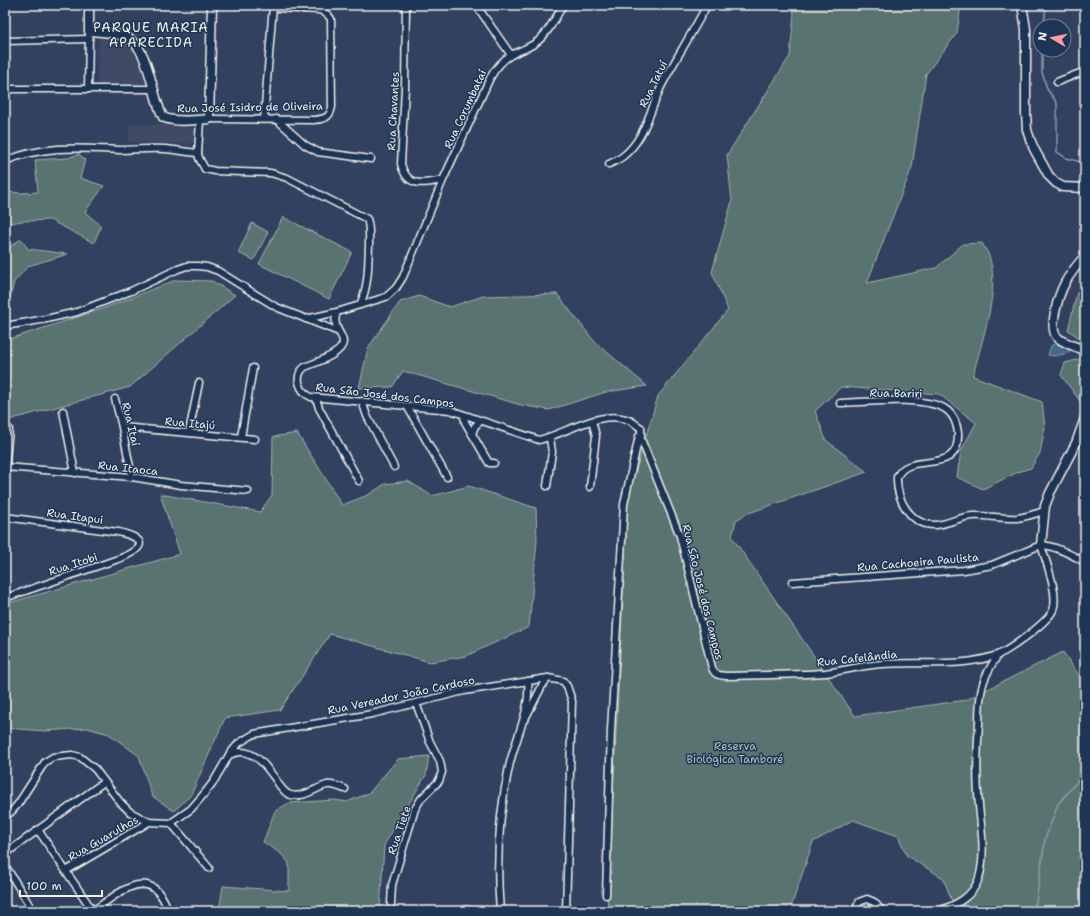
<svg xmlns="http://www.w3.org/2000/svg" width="1090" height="916" font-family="'Shantell Sans',sans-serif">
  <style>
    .built { fill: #414a65 }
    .green { fill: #587370; stroke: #a6b2ac }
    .water { fill: #43688a; stroke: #8a9fb0 }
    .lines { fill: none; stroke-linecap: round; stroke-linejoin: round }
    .stream { stroke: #8a9fb0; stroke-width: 1.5 }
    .minor-casing { stroke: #f4f1e8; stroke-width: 9 }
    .tertiary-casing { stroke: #f4f1e8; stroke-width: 11 }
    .minor { stroke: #1d3557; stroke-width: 6 }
    .tertiary { stroke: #1d3557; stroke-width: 8 }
    .labels { text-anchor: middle; stroke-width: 3; stroke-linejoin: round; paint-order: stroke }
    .street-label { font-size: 11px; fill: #f4f1e8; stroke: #1d3557 }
    .park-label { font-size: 11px; fill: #b6bfb8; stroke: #1d3557 }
    .quarter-label { font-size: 13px; letter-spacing: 1px; fill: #f4f1e8; stroke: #1d3557 }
  </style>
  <rect width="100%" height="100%" fill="#32415f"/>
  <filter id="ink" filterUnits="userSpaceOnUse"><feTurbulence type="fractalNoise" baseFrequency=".025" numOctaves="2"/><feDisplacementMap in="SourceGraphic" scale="8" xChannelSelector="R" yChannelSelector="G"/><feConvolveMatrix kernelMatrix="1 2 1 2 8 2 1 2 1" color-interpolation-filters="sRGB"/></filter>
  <g filter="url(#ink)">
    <g class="built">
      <path d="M102,37L113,38L124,40L131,47L145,72L146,78L144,85L100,84L97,81L98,42Z"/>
      <path d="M129,124L193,126L196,129L194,141L191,144L128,142Z"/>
    </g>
    <g class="green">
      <path d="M789,5H961L957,33L926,74L912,167L867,283L936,268L963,244L982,243C984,247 988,252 989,256C1001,290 981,342 973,376L1042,402L1045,427L1040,453L1031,468L1018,472L983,489L957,477L961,451L976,423L939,394L841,387L815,411L826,440L867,472L746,514L736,520L732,537L855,716L966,700L1063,652L1085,684V911H956L943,878L907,856L898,836L853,820L813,842L792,904L782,911H607L628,497L658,396L728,310L712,272L732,201L727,155L790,56L794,13Z"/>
      <path d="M79,154L85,160L80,178L104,186L85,212L101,226L94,243L50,220L22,221L5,224V192L23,193L38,192L35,160L68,158Z"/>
      <path d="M283,217L352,252L329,299L259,264Z"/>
      <path d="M252,223L268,232L254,260L238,253Z"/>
      <path d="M21,239L28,249L68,254L28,266L14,282L10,298L5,303V250Z"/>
      <path d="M176,280L212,281L235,295L130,387L5,421V338H13L102,309Z"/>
      <path d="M1085,280V342L1068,330L1077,293Z"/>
      <path d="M557,294L594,341L647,386L606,392L549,410L521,405L403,371L392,387L359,388L368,348L400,302L419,296L450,307L483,296Z"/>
      <path d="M1085,355V405H1083L1061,375L1065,363L1084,358Z"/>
      <path d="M297,433L342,505L368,495L385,484L408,481L432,496L469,486L536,508L537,541L529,627L466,656L430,662L330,634L280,710L225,718L191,795L174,811L152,796L139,756L109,734L87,728L46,731L5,728V604L180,554L160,494L260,512L272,495L273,437Z"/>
      <path d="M429,756L426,775L384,845L380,911H219L223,886L289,891V863L280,853L263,842L275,811L289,803L335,800L347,802L369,793L398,759Z"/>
      <path d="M465,905L495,910L459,911Z"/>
    </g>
    <path class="water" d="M1056,343L1064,345L1070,349L1069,353L1055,356L1048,355L1051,346Z"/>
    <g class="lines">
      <g class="stream">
        <path d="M1044,26L1046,5"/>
        <path d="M1042,50V72L1047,89L1057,103V152L1066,158L1085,163"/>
        <path d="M1030,911L1036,902L1045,839L1058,804L1085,772"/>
      </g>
      <defs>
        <g id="minor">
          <path d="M406,5L405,88L401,164C407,188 423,184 443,180"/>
          <path d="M476,5L511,55"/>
          <path d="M5,41L89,39"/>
          <path d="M1057,82L1085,71"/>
          <path d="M5,89H153"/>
          <path d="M88,89L89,35"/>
          <path d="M209,119L314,120C324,119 330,118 332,107L331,19L328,15L320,10L273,8"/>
          <path d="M264,119L273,5"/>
          <path d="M276,119L305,145L318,152L371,159"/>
          <path d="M200,120L198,153L199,158L205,169L215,171L271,173L287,178L367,219C370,227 369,237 369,245C368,266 369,285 360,305"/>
          <path d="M5,161C44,145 78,148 119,150C134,150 149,148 165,149C176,150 187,152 198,153"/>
          <path d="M609,164C614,162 618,160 622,157C645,140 650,109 662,85C676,58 693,32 707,5"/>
          <path d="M337,312C334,319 335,324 338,330C340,334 343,338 343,342C343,354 314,363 305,367C293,376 300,392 311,397L450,410L539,440C568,433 601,408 631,421C634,423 638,426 641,428"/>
          <path d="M306,319L337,312L386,297L396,288L403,277L443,180L490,78C495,69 501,61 511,55C520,50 530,48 538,41C549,32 556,17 563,5"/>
          <path d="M5,326L46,319L77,312L131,291L178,269L187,266H197L207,267L218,271L276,307L339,332"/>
          <path d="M316,398L319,408L359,481"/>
          <path d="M115,399L122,427L132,477"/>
          <path d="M362,401L367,416L394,467"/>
          <path d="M840,403C865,402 929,395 948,411C955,417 957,424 958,433C960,479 909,449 897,477C896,500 911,526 936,525C948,524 959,517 972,516C987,515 1002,519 1017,518C1026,517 1035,514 1044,511"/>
          <path d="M407,406L447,477"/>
          <path d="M63,411L75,473"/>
          <path d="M464,415L465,422L489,463H494"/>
          <path d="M122,427L255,439"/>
          <path d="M641,428V439L680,536L712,668C715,675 718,675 725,676C758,675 792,675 825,673C844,671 863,665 882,664C920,661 961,668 997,655C1009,651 1049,621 1053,610C1059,594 1046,562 1041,545"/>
          <path d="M189,432L199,383"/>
          <path d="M472,434L475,426L481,421"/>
          <path d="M241,437L253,368"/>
          <path d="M5,467L132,477L181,485L248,491"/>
          <path d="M5,469L9,429"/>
          <path d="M547,486L552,452L550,438"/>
          <path d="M590,487L596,436L592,421"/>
          <path d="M5,517L118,532C145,538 148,547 121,558L5,598"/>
          <path d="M792,582L964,570L992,565L1041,545C1057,546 1071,555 1085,562"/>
          <path d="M525,719L542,686L548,678"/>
          <path d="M229,755C232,754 237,752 241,752C257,752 268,769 276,780C279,785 283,791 288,794C301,800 315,788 327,785C332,784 339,787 345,789"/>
          <path d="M5,817L12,811L18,804L45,762L53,757L72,755L80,757L95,769L120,802L130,812L149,822L171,823L191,809L204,794L214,781L229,755L239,743L254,734L372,714L464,691L548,678L563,681L567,686L572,701L566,911"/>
          <path d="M171,823L209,868"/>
          <path d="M38,830L93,911"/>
          <path d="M5,854L104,782"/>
          <path d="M5,865L33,911"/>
          <path d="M66,871L149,822"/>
          <path d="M606,895L611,730L624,504L639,436"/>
          <path d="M391,904L392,885L415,809L421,799L439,781L442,772L440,761L430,742L416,703"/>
          <path d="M93,911C109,900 140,871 158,892C163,897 166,904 168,911"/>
          <path d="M500,911C496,864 499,813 509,767C515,739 531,711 528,681"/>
          <path d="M855,911L859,902L867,899L874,902L882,911"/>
          <path d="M938,911C956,905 973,897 979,878C986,854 981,829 979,805C976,778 977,751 979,723C979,710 979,697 983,684C986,673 992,664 998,655"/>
        </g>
        <g id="tertiary">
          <path d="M89,5V31C101,32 114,32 126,37C150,47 151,95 163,117C173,123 197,120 209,119L212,5"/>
          <path d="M1022,5L1026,29V113L1027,130L1030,139L1034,149L1049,176L1056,183L1063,187L1085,188"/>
          <path d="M1085,256C1078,264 1070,273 1065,283C1059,294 1048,328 1057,337C1064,344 1077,346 1085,351"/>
          <path d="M1041,545L1045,506L1050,493L1076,443L1085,418"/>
        </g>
      </defs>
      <use href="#minor" class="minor-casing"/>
      <use href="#tertiary" class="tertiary-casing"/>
      <use href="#minor" class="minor"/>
      <use href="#tertiary" class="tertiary"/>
    </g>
  </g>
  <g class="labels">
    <g class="street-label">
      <text transform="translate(653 84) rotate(-64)" y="4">Rua Tatuí</text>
      <text transform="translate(250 107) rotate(-1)" y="4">Rua José Isidro de Oliveira</text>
      <text transform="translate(465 109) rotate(-65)" y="4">Rua Corumbataí</text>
      <text transform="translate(393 111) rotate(-87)" y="4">Rua Chavantes</text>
      <text transform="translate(896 393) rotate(1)" y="4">Rua Bariri</text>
      <text transform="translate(385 395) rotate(7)" y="4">Rua São José dos Campos</text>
      <text transform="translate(190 423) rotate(5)" y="4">Rua Itajú</text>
      <text transform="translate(131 424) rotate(77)" y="4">Rua Itaí</text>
      <text transform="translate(128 468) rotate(6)" y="4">Rua Itaoca</text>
      <text transform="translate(75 516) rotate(8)" y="4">Rua Itapui</text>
      <text transform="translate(918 562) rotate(-5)" y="4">Rua Cachoeira Paulista</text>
      <text transform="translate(73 564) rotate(-18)" y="4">Rua Itobi</text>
      <text transform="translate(703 592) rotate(76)" y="4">Rua São José dos Campos</text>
      <text transform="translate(857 658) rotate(-6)" y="4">Rua Cafelândia</text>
      <text transform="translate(401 695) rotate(-12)" y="4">Rua Vereador João Cardoso</text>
      <text transform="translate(399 830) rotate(-71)" y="4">Rua Tiete</text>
      <text transform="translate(103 838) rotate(-30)" y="4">Rua Guarulhos</text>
    </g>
    <g class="park-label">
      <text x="735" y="750">Reserva<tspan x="735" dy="13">Biológica Tamboré</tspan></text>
    </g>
    <g class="quarter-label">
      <text x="151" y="32">PARQUE MARIA<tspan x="151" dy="15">APARECIDA</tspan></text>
    </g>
  </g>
  <rect width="1090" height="916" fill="none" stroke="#1d3557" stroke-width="20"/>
  <rect x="10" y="10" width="1070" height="896" fill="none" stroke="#f4f1e8" stroke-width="1.5" filter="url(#ink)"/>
  <g transform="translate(1052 38) rotate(279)"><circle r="19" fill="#1d3557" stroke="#738091"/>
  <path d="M0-3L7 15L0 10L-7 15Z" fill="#ff9aa2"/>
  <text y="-6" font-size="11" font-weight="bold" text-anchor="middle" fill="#f4f1e8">N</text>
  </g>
  <path d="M20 890v6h82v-6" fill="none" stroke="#f4f1e8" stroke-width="2"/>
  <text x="26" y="890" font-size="12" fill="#f4f1e8" stroke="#1d3557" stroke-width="3" paint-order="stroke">100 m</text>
</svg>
